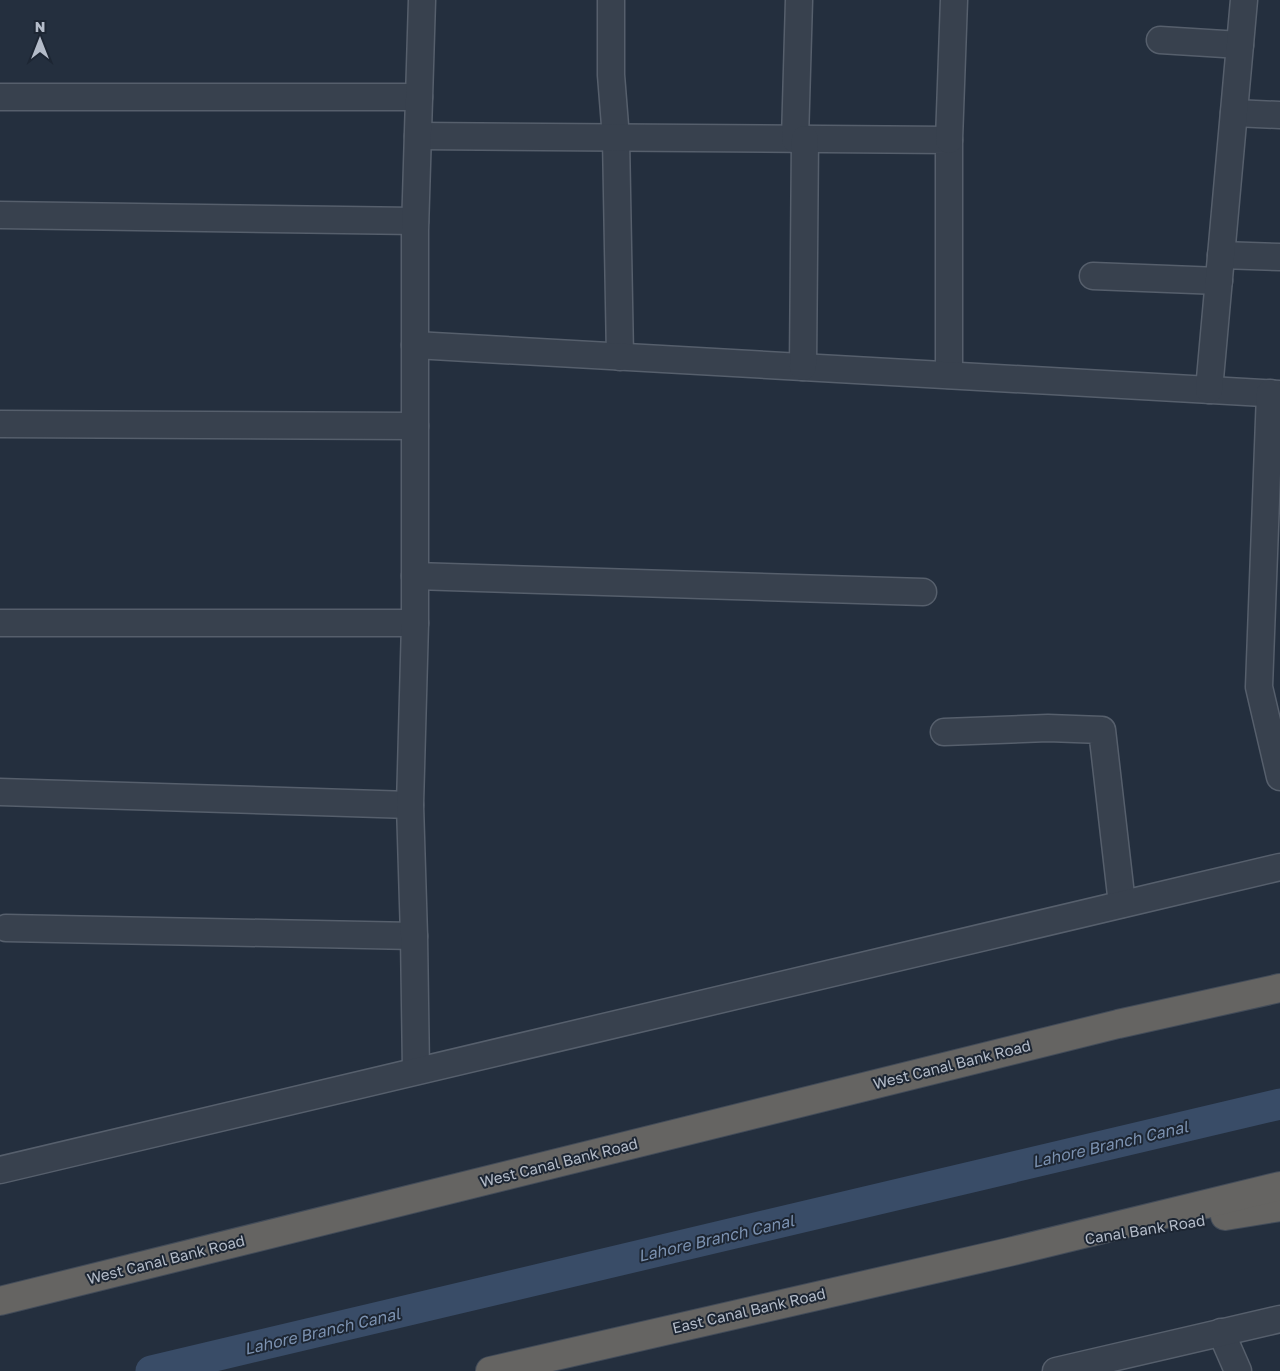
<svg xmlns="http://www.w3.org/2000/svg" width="1280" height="1371" font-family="'Golos Text',sans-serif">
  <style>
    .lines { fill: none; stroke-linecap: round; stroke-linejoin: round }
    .canal { stroke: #394c67; stroke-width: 31 }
    .minor-casing { stroke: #565f6c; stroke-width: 29 }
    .trunk-casing { stroke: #434c59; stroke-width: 30 }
    .minor { stroke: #38414e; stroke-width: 26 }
    .trunk { stroke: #656462; stroke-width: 28 }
    .labels { text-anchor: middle; stroke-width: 4; stroke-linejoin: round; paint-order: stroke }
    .street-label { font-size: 15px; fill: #b4bcc9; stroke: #1d2633 }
    .water-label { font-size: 16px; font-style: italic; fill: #7c92b1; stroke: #1d2633 }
  </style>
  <rect width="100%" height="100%" fill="#242f3e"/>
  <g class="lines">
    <path class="canal" d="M151,1371L1280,1104"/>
    <defs>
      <g id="minor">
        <path d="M611,0V75L616,138L620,357"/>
        <path d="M1160,40L1240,45"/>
        <path d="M0,97H419"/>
        <path d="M1234,113L1280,115"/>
        <path d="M418,136L949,140V375"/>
        <path d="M795,139L799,0"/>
        <path d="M949,140L954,0"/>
        <path d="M0,215L415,221"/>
        <path d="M1221,255L1280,257"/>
        <path d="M1093,276L1219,281"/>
        <path d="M415,345L1280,394"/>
        <path d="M803,367L805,139"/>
        <path d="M1209,390L1244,0"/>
        <path d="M1270,393L1259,687L1280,777"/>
        <path d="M0,424L415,426"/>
        <path d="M415,576L923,592"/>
        <path d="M0,623H415"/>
        <path d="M944,732L1048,728L1102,730L1122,904"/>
        <path d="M0,792L410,805"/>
        <path d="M6,928L414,936"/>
        <path d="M416,1071L414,936L410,805L415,623V230L422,0"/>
        <path d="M0,1170L1280,867"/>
        <path d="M1221,1332L1238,1371"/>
        <path d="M1056,1371L1280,1319"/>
      </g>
      <g id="trunk">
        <path d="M1225,1216L1280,1207"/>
        <path d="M0,1301L1118,1024L1280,988"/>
        <path d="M490,1371L1009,1252L1280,1186"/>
      </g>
    </defs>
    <use href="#minor" class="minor-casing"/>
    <use href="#trunk" class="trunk-casing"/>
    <use href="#minor" class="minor"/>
    <use href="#trunk" class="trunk"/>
  </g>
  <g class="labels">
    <g class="street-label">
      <text transform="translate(952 1065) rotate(-14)" y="5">West Canal Bank Road</text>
      <text transform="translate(559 1163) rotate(-14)" y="5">West Canal Bank Road</text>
      <text transform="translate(1145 1230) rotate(-9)" y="5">Canal Bank Road</text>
      <text transform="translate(166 1260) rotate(-14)" y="5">West Canal Bank Road</text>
      <text transform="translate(749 1311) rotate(-13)" y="5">East Canal Bank Road</text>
    </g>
    <g class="water-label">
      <text transform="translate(1110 1144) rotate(-13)" y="6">Lahore Branch Canal</text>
      <text transform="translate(716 1238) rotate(-13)" y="6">Lahore Branch Canal</text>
      <text transform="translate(322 1331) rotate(-13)" y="6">Lahore Branch Canal</text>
    </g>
  </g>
  <g transform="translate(40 40)" stroke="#1d2633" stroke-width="4" paint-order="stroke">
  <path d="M0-4L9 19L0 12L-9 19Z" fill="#b4bcc9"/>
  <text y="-8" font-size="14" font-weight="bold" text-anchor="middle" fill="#b4bcc9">N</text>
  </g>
</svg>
